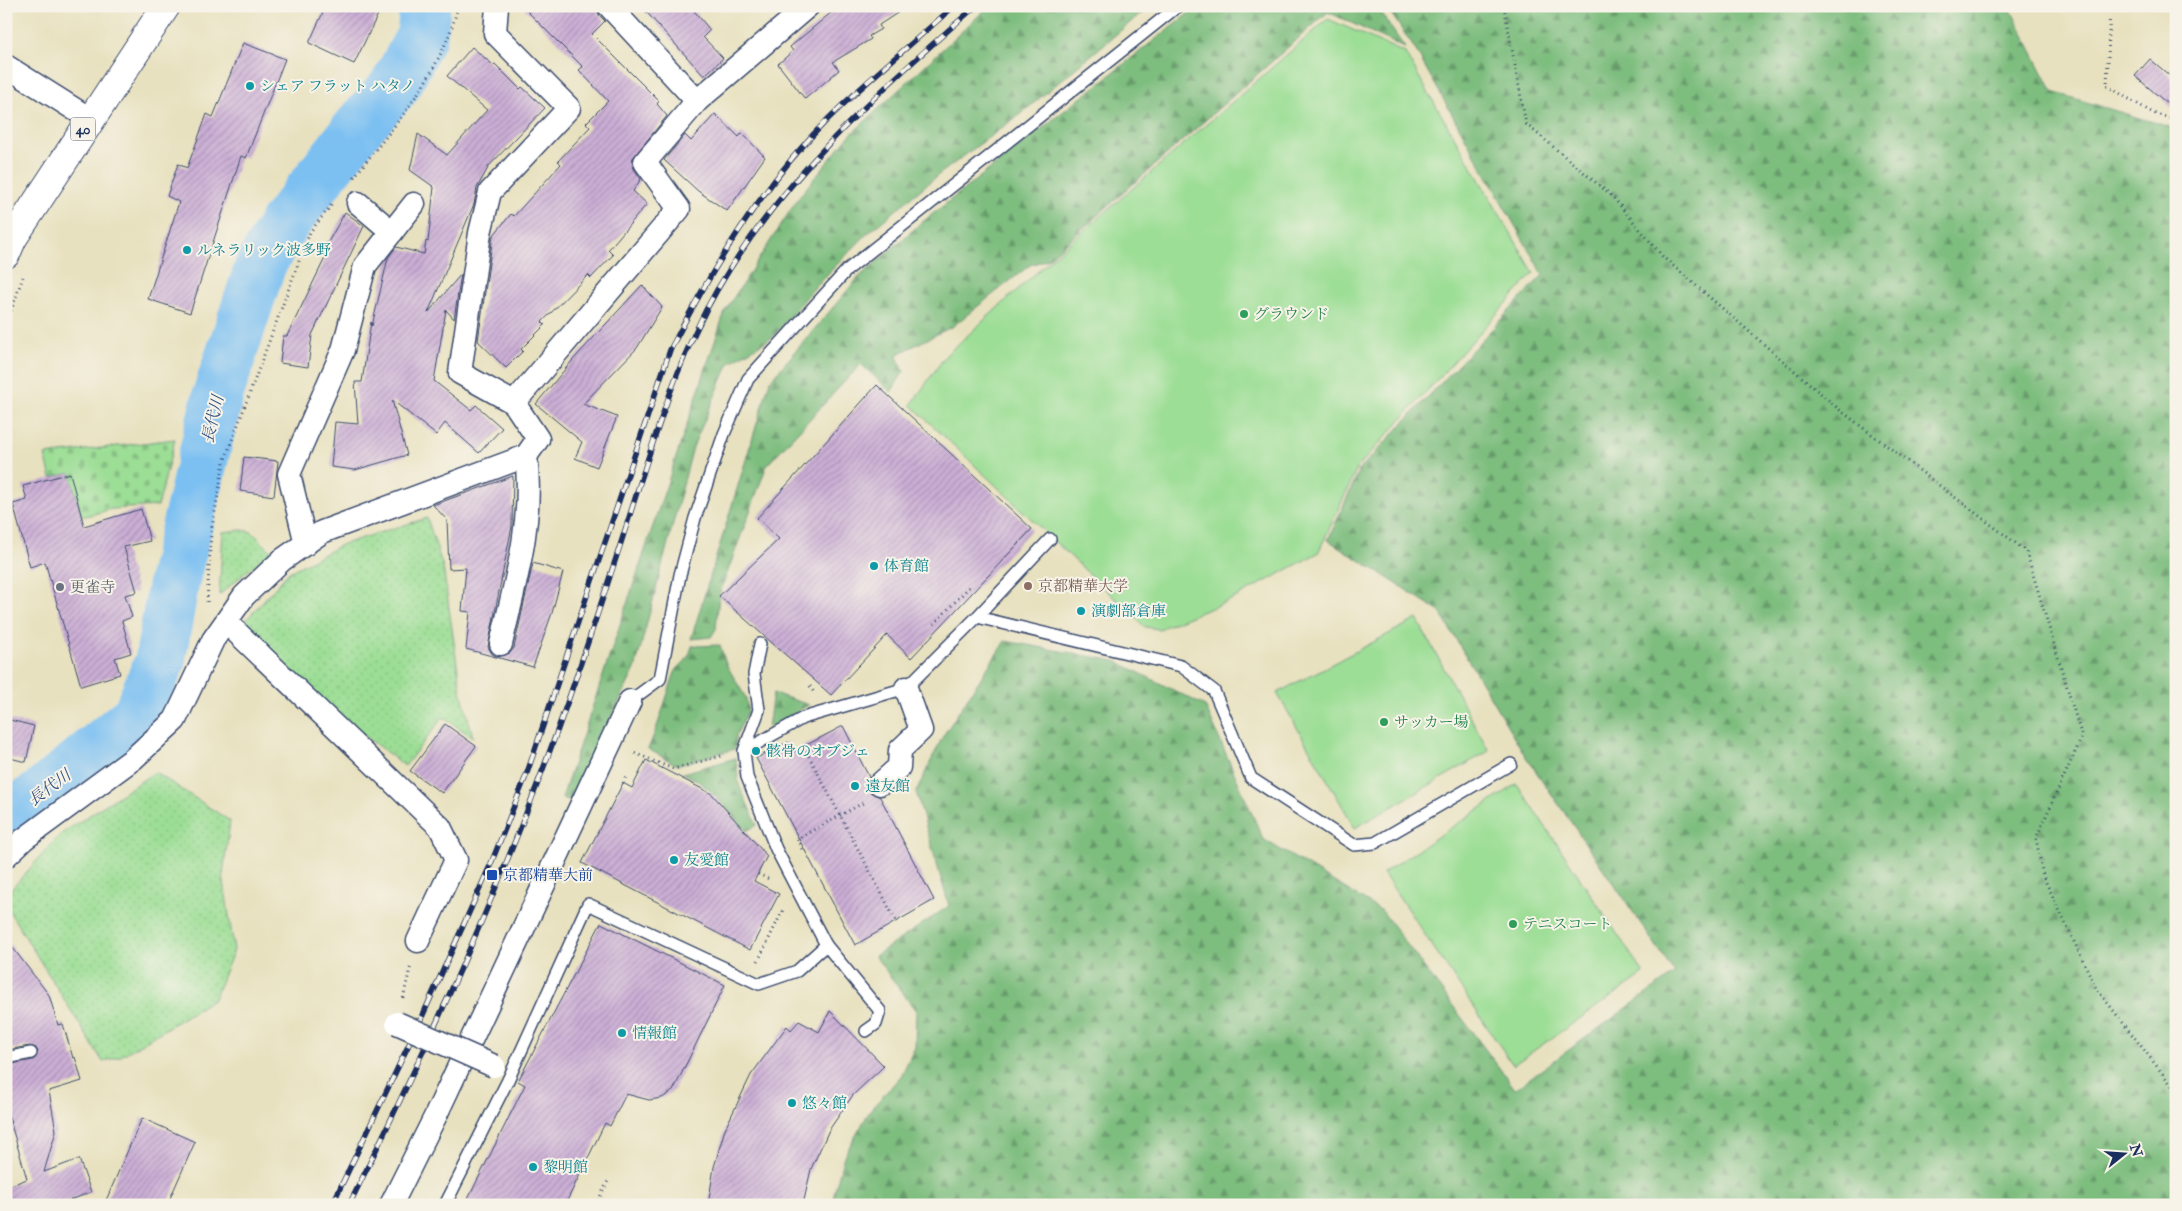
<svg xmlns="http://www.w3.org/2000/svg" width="2182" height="1211" font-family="'IM FELL Double Pica','Noto Serif JP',serif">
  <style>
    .green { fill: url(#green-dots); stroke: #5c867a }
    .forest { fill: url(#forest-firs); stroke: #4c766e }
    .cemetery { fill: url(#cemetery-stones); stroke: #5c867a }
    .pitch { fill: #9cde95; stroke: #5c867a }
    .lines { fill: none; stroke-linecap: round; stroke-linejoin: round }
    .river { stroke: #7bc0f2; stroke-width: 51 }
    .building { fill: url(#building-hatch) }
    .lane-casing { stroke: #3a4a6d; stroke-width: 14 }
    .street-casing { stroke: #3a4a6d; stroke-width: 25 }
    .primary-casing { stroke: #3a4a6d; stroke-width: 30 }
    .path { stroke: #3a4a6d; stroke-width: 3; stroke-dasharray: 1 4; stroke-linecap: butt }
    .lane { stroke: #fff; stroke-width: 11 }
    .street { stroke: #fff; stroke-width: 22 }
    .primary { stroke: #fff; stroke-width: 28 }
    .rail-casing { stroke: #1b2f5e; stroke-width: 5.5 }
    .rail { stroke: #f7f3e8; stroke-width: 4; stroke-dasharray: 11; stroke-linecap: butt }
    .street-bridge-casing { stroke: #3a4a6d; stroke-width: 25; stroke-linecap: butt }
    .street-bridge { stroke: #fff; stroke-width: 22 }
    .culture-dot { fill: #0f9aa8; stroke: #f7f3e8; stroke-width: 2 }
    .leisure-dot { fill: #2e9e5b; stroke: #f7f3e8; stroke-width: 2 }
    .education-dot { fill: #8d6e63; stroke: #f7f3e8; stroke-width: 2 }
    .worship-dot { fill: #6b7280; stroke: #f7f3e8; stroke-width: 2 }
    .transit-dot { fill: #1a4fb4; stroke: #f7f3e8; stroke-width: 2 }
    .labels { text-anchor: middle; stroke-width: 4; stroke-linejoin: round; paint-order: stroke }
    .shield { fill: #f7f3e8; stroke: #5d6a87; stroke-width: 1 }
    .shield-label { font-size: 14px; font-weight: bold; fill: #1b2f5e }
    .culture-label { font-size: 15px; fill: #0d838f; stroke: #f7f3e8; text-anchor: start }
    .leisure-label { font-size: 15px; fill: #27864d; stroke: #f7f3e8; text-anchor: start }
    .education-label { font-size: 15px; fill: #785e54; stroke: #f7f3e8; text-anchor: start }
    .worship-label { font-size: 15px; fill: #5b616d; stroke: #f7f3e8; text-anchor: start }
    .transit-label { font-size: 15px; fill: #164399; stroke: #f7f3e8; text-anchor: start }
    .water-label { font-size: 16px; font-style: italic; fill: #335383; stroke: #f7f3e8 }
  </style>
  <defs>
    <pattern id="green-dots" width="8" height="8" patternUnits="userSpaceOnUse" patternTransform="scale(1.25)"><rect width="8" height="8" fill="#9cde95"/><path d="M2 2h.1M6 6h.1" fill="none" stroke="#86bf83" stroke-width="1.8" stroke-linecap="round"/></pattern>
    <pattern id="forest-firs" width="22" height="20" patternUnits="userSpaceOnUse" patternTransform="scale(1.25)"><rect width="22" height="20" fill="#7dbd7e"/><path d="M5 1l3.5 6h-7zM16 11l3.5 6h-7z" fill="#669a6a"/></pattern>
    <pattern id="cemetery-stones" width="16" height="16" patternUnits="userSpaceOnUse" patternTransform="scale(1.25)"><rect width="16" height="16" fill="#9cde95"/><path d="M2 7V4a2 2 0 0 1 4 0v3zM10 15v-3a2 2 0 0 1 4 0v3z" fill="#86bf83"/></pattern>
    <pattern id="building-hatch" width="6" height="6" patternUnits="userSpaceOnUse" patternTransform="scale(1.25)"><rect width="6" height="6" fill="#ccafd6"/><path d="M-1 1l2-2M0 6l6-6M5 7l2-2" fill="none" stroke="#a58fb1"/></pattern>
  </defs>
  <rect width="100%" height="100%" fill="#f7f3e8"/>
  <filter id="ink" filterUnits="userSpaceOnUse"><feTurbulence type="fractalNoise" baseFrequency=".02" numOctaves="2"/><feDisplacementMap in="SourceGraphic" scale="10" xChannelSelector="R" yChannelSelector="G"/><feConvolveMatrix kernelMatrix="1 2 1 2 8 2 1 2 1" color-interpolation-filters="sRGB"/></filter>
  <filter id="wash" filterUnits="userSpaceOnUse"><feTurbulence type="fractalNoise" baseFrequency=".0096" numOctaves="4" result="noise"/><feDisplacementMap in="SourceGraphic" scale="20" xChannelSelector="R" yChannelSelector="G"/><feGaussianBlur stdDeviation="1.12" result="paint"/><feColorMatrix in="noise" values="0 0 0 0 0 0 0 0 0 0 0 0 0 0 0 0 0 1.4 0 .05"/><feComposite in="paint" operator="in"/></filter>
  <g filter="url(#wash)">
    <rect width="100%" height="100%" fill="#e8e1bf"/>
    <g class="green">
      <path d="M427,518L443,567L461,691L473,737L443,717L405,766L337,715L241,622L247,619L289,572L343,544Z"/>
      <path d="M242,530L252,532L271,551L219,595L223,532Z"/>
      <path d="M155,772L230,821L223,875L234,950L214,999L121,1056L103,1062L6,906V895L61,834Z"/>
    </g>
    <g class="forest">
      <path d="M989,6H1150L1023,112L937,176L867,234L816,286L773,337L729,363L693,447L635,669L571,801L562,798L725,311L799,197L847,138Z"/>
      <path d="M1198,6H1376L1405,48L1328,12L1048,259L1030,265L953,326L896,355L904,371L891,392L861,364L767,465L719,595L716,629L711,637L691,639L770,381L859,277L921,223Z"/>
      <path d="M1386,6H2009L2053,92L2176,129V1205H831L844,1156L871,1109L901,1076L915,1047L916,1011L875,956L949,906L916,792L943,736L1005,641L1116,661L1205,706L1263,839L1382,911L1515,1089L1675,973L1526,757L1439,611L1328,540L1360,469L1543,275L1415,49Z"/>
      <path d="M720,645L726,664L746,698L748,712L736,735L735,749L677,765L648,749C659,725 665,700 674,675C679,662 687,666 692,646Z"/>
      <path d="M773,693L809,705L768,728Z"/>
      <path d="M736,758L739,785L757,825L746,831C725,808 712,786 683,773Z"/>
    </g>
    <path class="cemetery" d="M175,439L158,506L112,509L82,517L70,473L51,478L45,455Z"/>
    <g class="pitch">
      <path d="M1328,19L1405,53L1534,273L1358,467L1318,553L1231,600L1159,629L1145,627L911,405L946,355L1051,259Z"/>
      <path d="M1417,619L1489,751L1355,828L1277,693Z"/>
      <path d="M1517,784L1644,974L1513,1065L1383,873Z"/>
    </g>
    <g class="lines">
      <path class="river" d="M6,817L41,795L137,716L160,661L174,581L219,391L261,264L284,224L358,128L395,86L422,35L425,6"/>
    </g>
    <g id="blocks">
      <g class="building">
        <path d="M326,6H382L354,64L309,43Z"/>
        <path d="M522,6H596L599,15L605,21L592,34L659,101L657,104L667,116L632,159L634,169L641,179L633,191L647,204L608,250L613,255L591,278L588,275L542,322L545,325L521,349L523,351L506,368L478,341L493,236L511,214L514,216L561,164L558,161L590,127L586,123L608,101L579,70L583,67Z"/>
        <path d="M641,6H690L710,30L703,37L723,58L704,76Z"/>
        <path d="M839,6H908L879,25L881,29L869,36L871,39L833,62L839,70L805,99L778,64L793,51L790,47Z"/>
        <path d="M243,43L285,59L246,158L241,156L190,313L148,299L179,202L167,196L178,164L187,168L207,114L213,117Z"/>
        <path d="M472,47L493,65L495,64L520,89L522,87L545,108L489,166L477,188L474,204L428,313L461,274L454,319L446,310L434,381L471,410L476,405L502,428L479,453L445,423L436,435L392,400L407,455L355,470L331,467L335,422L358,424L355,382H362L371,322L372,326L388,258L396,247L424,254L426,241L428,242L434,187L410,170L418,134L447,155L487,110L447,76Z"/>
        <path d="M2150,59L2176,81V111L2135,76Z"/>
        <path d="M715,114L739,137L742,133L765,157L727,211L698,191L664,160L685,135L691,141Z"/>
        <path d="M345,212L364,226L312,335L308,367L280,363L283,336H287L327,254L323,251Z"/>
        <path d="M642,285L662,307L637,348L583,404L617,417L597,467L575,458L582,442L536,404L572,361Z"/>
        <path d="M877,385L1032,529L911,658L887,635L831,695L719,596L779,539L757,518Z"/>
        <path d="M244,457L278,461L274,496L240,491Z"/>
        <path d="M70,473L84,526L141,509L150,541L124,547L137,592L125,595L132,617L122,621L131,653L115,658L120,674L81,686L45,562L30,567L13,504L27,500L23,486Z"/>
        <path d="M513,476L512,526L488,647L492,654L498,657L510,653L514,648L533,563L563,572L552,613L533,667L466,649L470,612L462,611L466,568L449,569L447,520L433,505Z"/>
        <path d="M6,719L34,726L26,762L6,757Z"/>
        <path d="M445,724L476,746L442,793L410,771Z"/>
        <path d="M843,726L869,777L867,786L870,792L880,797L934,900L855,945L756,758L788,742L793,752Z"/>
        <path d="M646,760L712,794L767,856L754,881L779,894L750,950L582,863L623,783L632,788Z"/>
        <path d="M601,923L725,985L673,1091L662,1098L649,1100L626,1094L610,1126L605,1123L565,1205H465L525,1085L518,1081Z"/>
        <path d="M6,939L49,995L58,1025L63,1024L73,1058L75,1057L82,1081L49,1091L56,1131L44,1172L79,1159L91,1192L58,1205H6V1187L27,1179L6,1107V1065L33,1060L38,1052L36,1048L30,1046L6,1050Z"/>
        <path d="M830,1011L884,1066L853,1095L829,1130L811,1169L803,1205H708L714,1167L725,1129L751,1075L787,1026L791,1030L799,1021L819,1032Z"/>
        <path d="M142,1118L195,1142L167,1205H104Z"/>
      </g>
    </g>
  </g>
  <g filter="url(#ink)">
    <use href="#blocks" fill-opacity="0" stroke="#3a4a6d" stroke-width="1"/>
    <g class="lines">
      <defs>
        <g id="lane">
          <path d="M977,617L1181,666L1214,691L1251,778L1354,845L1375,843L1511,764"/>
          <path d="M630,701L660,679L680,575L695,518L724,434L748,379L847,270L1178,6"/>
          <path d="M744,751L759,710L754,674L760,644"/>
          <path d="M866,1031L876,1024L880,1011L826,945L790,876L776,849L747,777L744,751L803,718L906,688L977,617L1050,539"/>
          <path d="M6,1058L31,1053"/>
          <path d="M445,1205L508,1080L588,904L759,984L797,971L826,945"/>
        </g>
        <g id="street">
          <path d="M497,6L495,33L569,108L490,192L480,233L460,373L514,403L679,209L645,162L697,101L808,6"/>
          <path d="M609,6L697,101"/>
          <path d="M6,66L90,119"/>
          <path d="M358,203L392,232"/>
          <path d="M306,544L289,474L343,350L365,266L414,204"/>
          <path d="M226,622L440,827L456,860L418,941"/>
          <path d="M501,644C515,584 534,519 526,456"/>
          <path d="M880,784L899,767L900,750L921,730L906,688"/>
          <path d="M6,856L24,839L133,759L175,720L213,640L244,596L282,560L322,532L526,456L538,439L514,403"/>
          <path d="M391,1205L435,1117L630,701"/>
        </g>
        <path id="primary" d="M6,254L13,238L166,6"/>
      </defs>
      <use href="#lane" class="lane-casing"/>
      <use href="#street" class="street-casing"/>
      <use href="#primary" class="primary-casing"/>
      <g class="path">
        <path d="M1504,6L1526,124L1612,196L1663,257L1841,411L2026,551L2082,737L2036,838L2043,876L2096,988L2176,1091"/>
        <path d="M2110,6L2107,86L2153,113L2176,120"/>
        <path d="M354,177C395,125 442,73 458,6"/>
        <path d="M6,325L23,277"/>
        <path d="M207,602L211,533L224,462L310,232L333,203"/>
        <path d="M934,624L969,587"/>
        <path d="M810,686L815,694"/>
        <path d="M804,747L896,921"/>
        <path d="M635,753L673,769L725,755"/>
        <path d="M623,783L626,776"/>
        <path d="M802,849L797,839L863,803"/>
        <path d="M758,874L769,879"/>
        <path d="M758,961L784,908"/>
        <path d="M403,998L411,965"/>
        <path d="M596,1205L608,1181"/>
      </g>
      <use href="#lane" class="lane"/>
      <use href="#street" class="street"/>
      <use href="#primary" class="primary"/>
      <defs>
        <g id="rail">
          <path d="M332,1205L422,1017L490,866L526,776L670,350C713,267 761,187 827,120C867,80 912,44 954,6"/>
          <path d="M349,1205C432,1038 510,868 571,692C594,625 617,557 638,489C660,421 681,352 717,290C782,178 879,90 976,6"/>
        </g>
      </defs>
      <use href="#rail" class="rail-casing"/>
      <use href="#rail" class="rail"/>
      <defs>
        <path id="street-bridge" d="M397,1023L494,1066"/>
      </defs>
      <use href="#street-bridge" class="street-bridge-casing"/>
      <use href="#street-bridge" class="street-bridge"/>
    </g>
  </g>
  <g class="culture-dot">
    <circle cx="250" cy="86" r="5"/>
    <circle cx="187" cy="250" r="5"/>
    <circle cx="874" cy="566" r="5"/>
    <circle cx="1081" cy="611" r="5"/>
    <circle cx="756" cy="751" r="5"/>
    <circle cx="855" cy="786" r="5"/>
    <circle cx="674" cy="860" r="5"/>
    <circle cx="622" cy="1033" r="5"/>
    <circle cx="792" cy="1103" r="5"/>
    <circle cx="533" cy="1167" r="5"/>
  </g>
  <g class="leisure-dot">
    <circle cx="1244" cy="314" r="5"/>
    <circle cx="1384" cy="722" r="5"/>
    <circle cx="1513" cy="924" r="5"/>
  </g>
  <circle class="education-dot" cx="1028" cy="586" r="5"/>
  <circle class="worship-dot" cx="60" cy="587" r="5"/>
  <rect class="transit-dot" x="486" y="869" width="12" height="12" rx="2.5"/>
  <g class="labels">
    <rect class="shield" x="70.5" y="117.5" width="25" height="23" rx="4"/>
    <g class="shield-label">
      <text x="83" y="134">40</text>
    </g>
    <g class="culture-label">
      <text x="260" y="91">シェア フラット ハタノ</text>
      <text x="197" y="255">ルネラリック波多野</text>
      <text x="884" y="571">体育館</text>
      <text x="1091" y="616">演劇部倉庫</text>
      <text x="766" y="756">骸骨のオブジェ</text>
      <text x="865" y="791">遠友館</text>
      <text x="684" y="865">友愛館</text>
      <text x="632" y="1038">情報館</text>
      <text x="802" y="1108">悠々館</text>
      <text x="543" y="1172">黎明館</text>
    </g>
    <g class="leisure-label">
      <text x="1254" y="319">グラウンド</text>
      <text x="1394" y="727">サッカー場</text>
      <text x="1523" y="929">テニスコート</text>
    </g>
    <g class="education-label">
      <text x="1038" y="591">京都精華大学</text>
    </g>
    <g class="worship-label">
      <text x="70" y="592">更雀寺</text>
    </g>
    <g class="transit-label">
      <text x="503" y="880">京都精華大前</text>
    </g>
    <g class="water-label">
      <text transform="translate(212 419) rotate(-77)" y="6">長代川</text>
      <text transform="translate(49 787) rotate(-37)" y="6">長代川</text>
    </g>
  </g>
  <rect width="2182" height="1211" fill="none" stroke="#f7f3e8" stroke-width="25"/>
  <g transform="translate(2124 1154) rotate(73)" stroke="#f7f3e8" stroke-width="4" paint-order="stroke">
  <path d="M0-4L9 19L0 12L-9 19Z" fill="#1b2f5e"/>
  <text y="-8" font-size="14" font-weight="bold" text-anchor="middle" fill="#1b2f5e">N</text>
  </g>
</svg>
